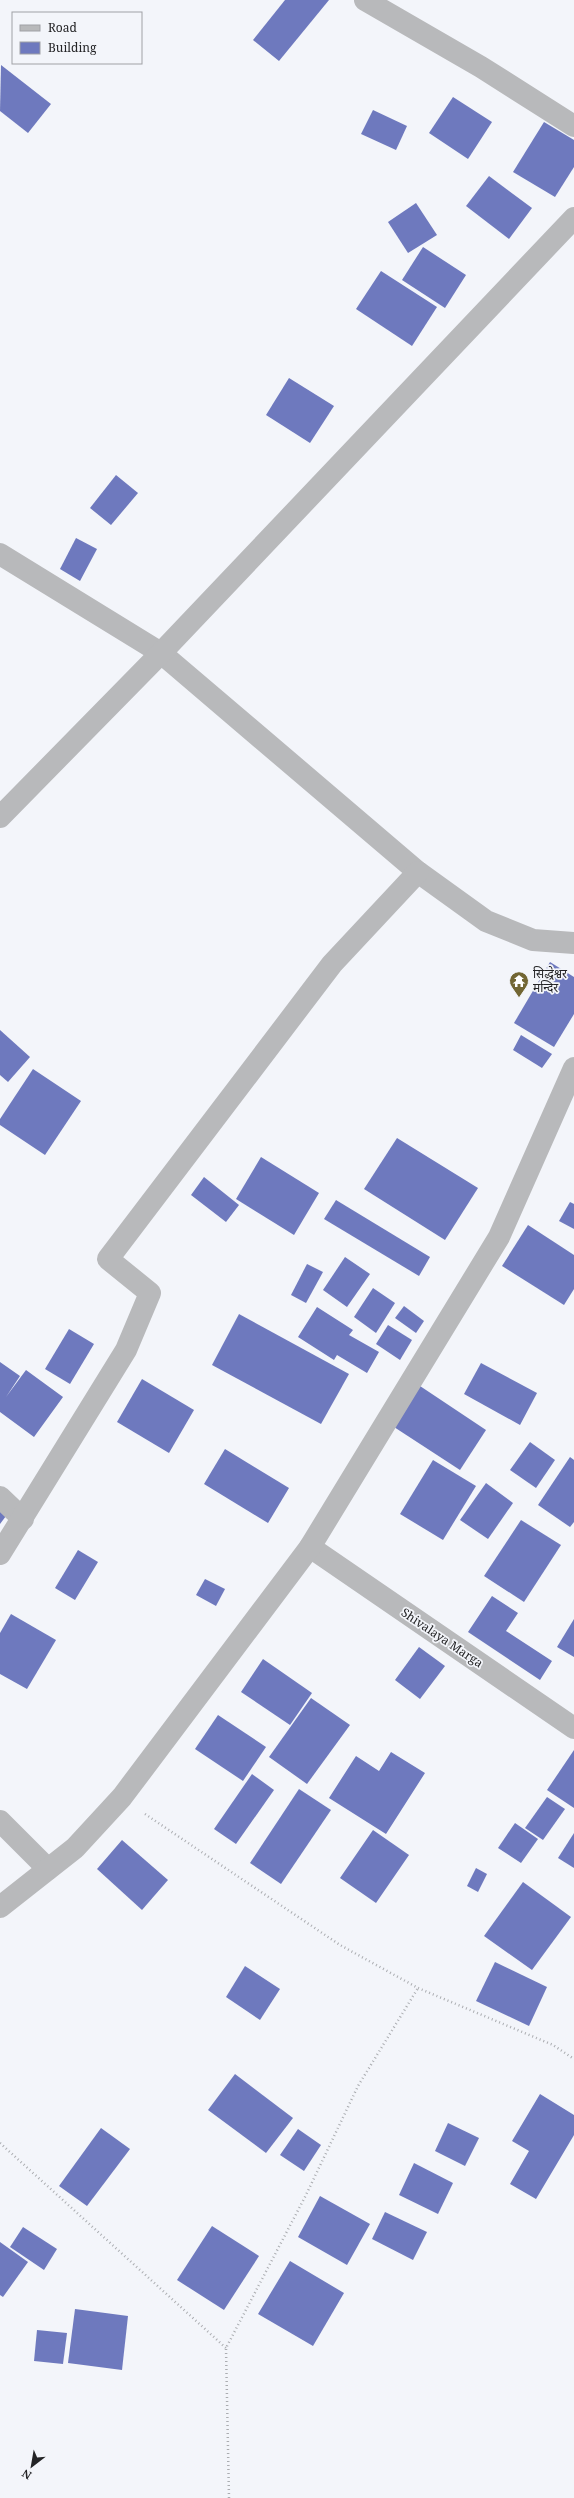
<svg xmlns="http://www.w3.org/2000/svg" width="574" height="2498" font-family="'Noto Serif','Noto Sans Devanagari',serif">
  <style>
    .building { fill: #6e79be }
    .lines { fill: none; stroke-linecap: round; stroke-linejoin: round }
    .path { stroke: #abadb1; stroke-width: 2.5; stroke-dasharray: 1 3; stroke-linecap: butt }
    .minor { stroke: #b8b9bb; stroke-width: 22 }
    .labels { text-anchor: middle; stroke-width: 3.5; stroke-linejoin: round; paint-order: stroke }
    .poi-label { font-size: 12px; fill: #242426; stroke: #f3f5fa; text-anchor: start }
    .street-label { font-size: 12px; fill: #242426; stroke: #f3f5fa }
  </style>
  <rect width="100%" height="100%" fill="#f3f5fa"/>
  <g class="building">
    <path d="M285,0H329L279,61L253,40Z"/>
    <path d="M1,65L51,104L28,133L0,111Z"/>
    <path d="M453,97L492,122L468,159L429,133Z"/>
    <path d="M373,110L407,126L396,150L361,134Z"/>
    <path d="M544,122L574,140V167L555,197L513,172Z"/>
    <path d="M489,176L532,208L509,239L466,206Z"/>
    <path d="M416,203L437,235L408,253L388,222Z"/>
    <path d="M423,247L466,275L445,308L402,280Z"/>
    <path d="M381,271L437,307L412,346L356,309Z"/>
    <path d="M289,378L334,406L310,443L266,415Z"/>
    <path d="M116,475L138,493L111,525L90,508Z"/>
    <path d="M76,538L97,549L80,581L60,569Z"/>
    <path d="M550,962L574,977V1014L554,1047L514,1023Z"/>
    <path d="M0,1030L30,1057L8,1082L0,1075Z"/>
    <path d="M521,1035L552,1054L542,1068L513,1050Z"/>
    <path d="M33,1069L81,1101L45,1155L0,1125V1119Z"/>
    <path d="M397,1138L478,1188L445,1240L364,1189Z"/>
    <path d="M261,1157L319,1193L294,1235L236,1199Z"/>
    <path d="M204,1177L239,1205L226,1222L191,1195Z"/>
    <path d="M336,1200L430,1257L419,1276L324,1219Z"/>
    <path d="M570,1202L574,1204V1229L559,1221Z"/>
    <path d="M528,1225L574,1255V1289L564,1305L502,1266Z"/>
    <path d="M345,1257L370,1274L347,1307L323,1290Z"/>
    <path d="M307,1264L323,1272L306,1303L291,1295Z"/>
    <path d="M373,1288L395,1303L376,1333L354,1317Z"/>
    <path d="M404,1306L424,1321L416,1333L395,1318Z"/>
    <path d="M317,1307L353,1330L349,1335L379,1352L367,1373L337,1355L334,1360L298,1337Z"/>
    <path d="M239,1314L349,1374L321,1424L212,1365Z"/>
    <path d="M388,1325L412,1340L400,1360L376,1344Z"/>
    <path d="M69,1329L94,1344L70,1384L45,1369Z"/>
    <path d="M0,1362L20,1376L6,1397L26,1370L63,1397L34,1437L0,1412Z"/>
    <path d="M481,1363L537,1393L520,1425L464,1394Z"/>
    <path d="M142,1379L194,1410L169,1453L117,1422Z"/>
    <path d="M420,1386L486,1430L460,1470L394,1427Z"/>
    <path d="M530,1442L555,1460L536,1488L510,1470Z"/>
    <path d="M225,1449L289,1488L268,1523L204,1484Z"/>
    <path d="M570,1457L574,1460V1522L570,1527L538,1505Z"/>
    <path d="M433,1460L476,1486L443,1540L400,1514Z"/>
    <path d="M486,1483L513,1503L488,1539L460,1520Z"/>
    <path d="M0,1511L6,1516L0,1524Z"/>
    <path d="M521,1520L561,1545L524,1602L484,1576Z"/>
    <path d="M78,1550L98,1562L75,1600L55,1588Z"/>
    <path d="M205,1579L225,1589L216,1606L196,1595Z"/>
    <path d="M492,1596L518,1613L506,1631L552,1661L540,1680L468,1632Z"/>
    <path d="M11,1614L56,1640L27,1689L0,1674V1633Z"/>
    <path d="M574,1619V1657L557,1647Z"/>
    <path d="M419,1647L445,1666L420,1699L395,1680Z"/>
    <path d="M263,1659L312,1693L290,1725L241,1692Z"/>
    <path d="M311,1698L350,1725L307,1784L269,1757Z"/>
    <path d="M218,1715L266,1747L243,1781L195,1749Z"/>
    <path d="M574,1750V1808L547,1790Z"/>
    <path d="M391,1752L425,1773L386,1834L329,1798L356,1756L379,1771Z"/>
    <path d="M252,1774L274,1790L236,1844L214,1829Z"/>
    <path d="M299,1789L331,1810L281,1884L250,1863Z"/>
    <path d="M547,1797L565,1809L543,1840L525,1828Z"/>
    <path d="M515,1823L538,1839L521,1863L498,1848Z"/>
    <path d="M373,1830L409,1855L376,1903L340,1878Z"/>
    <path d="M574,1833V1868L558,1858Z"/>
    <path d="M122,1840L168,1880L142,1910L97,1869Z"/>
    <path d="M476,1868L487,1874L478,1892L467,1886Z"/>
    <path d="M523,1882L571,1917L532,1970L484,1936Z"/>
    <path d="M495,1962L547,1987L529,2026L476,2001Z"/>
    <path d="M245,1966L280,1989L260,2020L226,1997Z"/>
    <path d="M235,2074L293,2118L266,2153L208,2110Z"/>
    <path d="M540,2094L574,2115V2135L536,2199L510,2184L529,2151L512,2141Z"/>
    <path d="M448,2123L479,2138L465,2166L435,2151Z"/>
    <path d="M101,2128L130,2149L87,2206L59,2186Z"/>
    <path d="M298,2129L321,2145L304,2171L280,2155Z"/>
    <path d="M414,2163L453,2183L438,2214L399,2195Z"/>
    <path d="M320,2196L370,2224L347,2265L298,2237Z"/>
    <path d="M385,2212L427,2232L413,2260L372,2239Z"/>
    <path d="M212,2226L259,2256L224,2310L177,2280Z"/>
    <path d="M23,2227L57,2249L44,2270L10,2247Z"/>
    <path d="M0,2242L28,2262L3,2297L0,2295Z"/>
    <path d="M290,2261L344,2293L313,2346L258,2314Z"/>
    <path d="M75,2309L128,2316L122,2370L68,2363Z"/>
    <path d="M37,2330L67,2333L63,2364L34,2361Z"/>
  </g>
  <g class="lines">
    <g class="path">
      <path d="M145,1814L340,1945L418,1988L553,2045L574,2059"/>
      <path d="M0,2143L226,2348"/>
      <path d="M229,2498L226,2348L306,2195L358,2086L418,1988"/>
    </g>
    <g class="minor">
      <path d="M365,0L481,67L574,126"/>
      <path d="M0,554L161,653L418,872L486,921L533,940L574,943"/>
      <path d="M0,817L161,653L574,218"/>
      <path d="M0,1497L23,1519"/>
      <path d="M310,1547L574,1728"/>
      <path d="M0,1554L126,1350L150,1293L108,1259L332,964L418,872"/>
      <path d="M0,1821L48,1869"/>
      <path d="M0,1907L75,1848L122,1797L310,1547L499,1237L574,1068"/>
    </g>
  </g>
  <defs>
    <symbol id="temple-pin" viewBox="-11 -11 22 30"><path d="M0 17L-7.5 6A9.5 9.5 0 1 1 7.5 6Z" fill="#726633" stroke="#f3f5fa"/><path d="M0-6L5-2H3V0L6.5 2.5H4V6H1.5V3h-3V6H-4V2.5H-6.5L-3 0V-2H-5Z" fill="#fff"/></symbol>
  </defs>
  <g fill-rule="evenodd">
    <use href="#temple-pin" x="508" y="970" width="22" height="30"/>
  </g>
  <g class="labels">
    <g class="poi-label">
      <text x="533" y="978">सिद्धेश्वर<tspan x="533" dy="14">मन्दिर</tspan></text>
    </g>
    <g class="street-label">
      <text transform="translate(442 1638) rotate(34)" y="4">Shivalaya Marga</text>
    </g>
  </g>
  <rect x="12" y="12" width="130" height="52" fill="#f3f5fa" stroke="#a0a1a5"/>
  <rect x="20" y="25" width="20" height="6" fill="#b8b9bb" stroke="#a0a1a5"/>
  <text x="48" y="32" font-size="12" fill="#242426">Road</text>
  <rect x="20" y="42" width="20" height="12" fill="#6e79be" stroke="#a0a1a5"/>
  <text x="48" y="52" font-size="12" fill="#242426">Building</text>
  <g transform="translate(32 2466) rotate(211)" stroke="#f3f5fa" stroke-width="3" paint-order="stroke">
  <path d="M0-3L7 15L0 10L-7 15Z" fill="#242426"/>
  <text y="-6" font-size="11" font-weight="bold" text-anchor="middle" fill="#242426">N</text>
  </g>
</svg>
